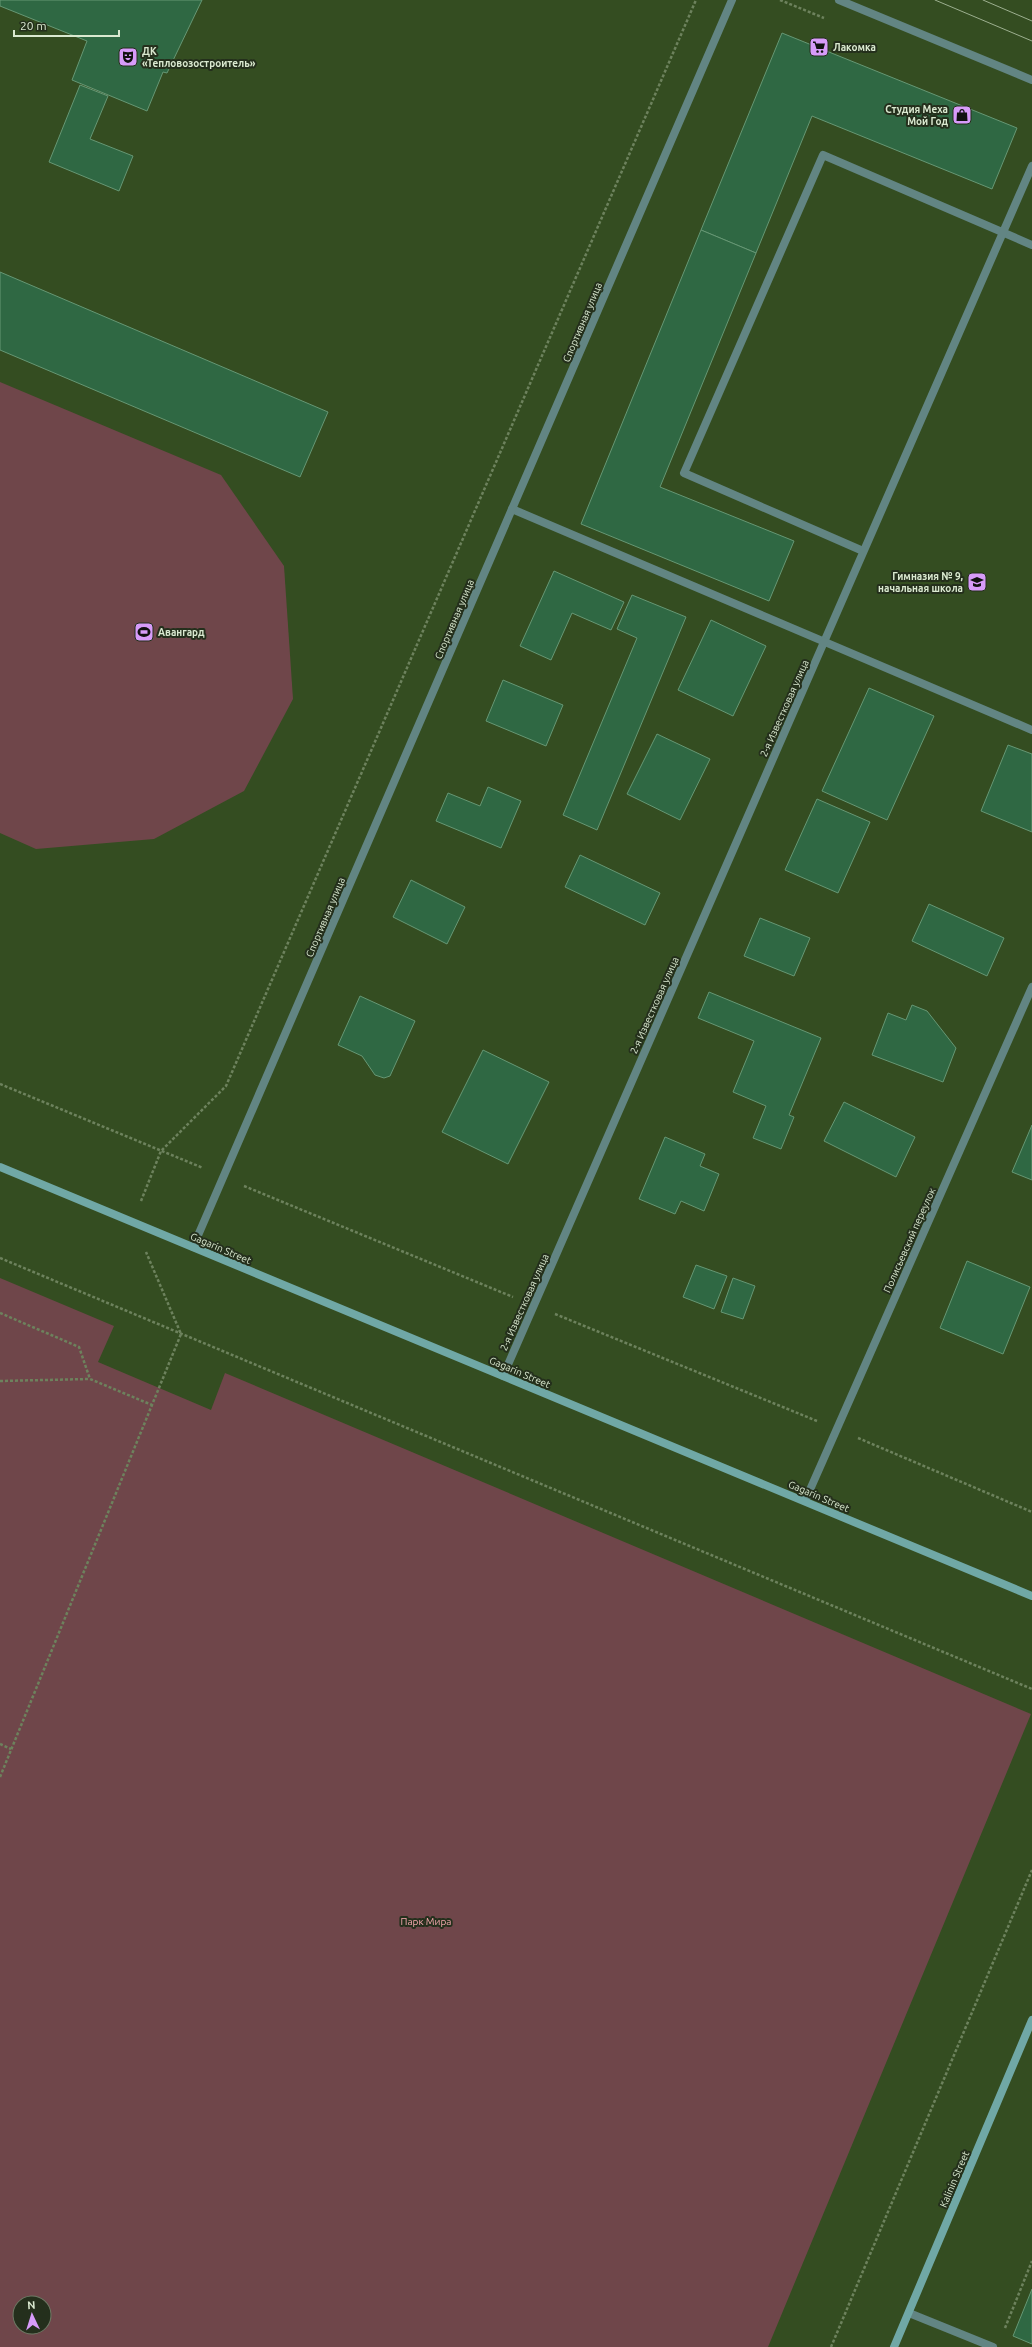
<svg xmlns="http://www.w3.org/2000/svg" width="1032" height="2347" font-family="Ubuntu,sans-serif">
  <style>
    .green { fill: #6f464a; fill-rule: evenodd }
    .building { fill: #2f6843; stroke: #669774 }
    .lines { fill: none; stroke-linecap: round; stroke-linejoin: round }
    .path { stroke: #6d825d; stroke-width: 2.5; stroke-dasharray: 3 2; stroke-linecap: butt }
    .lane { stroke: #628583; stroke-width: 8 }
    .street { stroke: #628583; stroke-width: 8 }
    .secondary { stroke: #70a8a6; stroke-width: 8 }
    .tram { stroke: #9caf8f; stroke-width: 1 }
    .labels { text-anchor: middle; stroke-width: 4; stroke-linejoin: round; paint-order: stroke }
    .poi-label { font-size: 10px; font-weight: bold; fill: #dae9d0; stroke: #242f1c; text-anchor: start }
    .street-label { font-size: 10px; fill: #dae9d0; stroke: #242f1c }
    .park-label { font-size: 10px; fill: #f9abb2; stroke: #242f1c }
  </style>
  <rect width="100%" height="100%" fill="#344d21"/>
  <g class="green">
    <path d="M0,382L221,475L284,566L293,699L244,791L154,839L36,849L0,833Z"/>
    <path d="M0,1278L114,1326L98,1362L211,1410L225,1373L1031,1714L768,2347H0ZM20,2303H44V2327H20Z"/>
  </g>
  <g class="building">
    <path d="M0,0H202L167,73L163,72L147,111L72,80L87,41L0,6Z"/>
    <path d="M782,33L1017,128L992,189L812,116L756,253L701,230Z"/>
    <path d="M80,85L108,96L90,139L133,156L119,191L49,162Z"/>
    <path d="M701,230L756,253L660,487L794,541L769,601L581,524Z"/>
    <path d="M0,272L328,412L300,477L0,350Z"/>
    <path d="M554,571L624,602L611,630L572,613L551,660L520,646Z"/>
    <path d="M632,595L686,617L597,830L563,815L637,638L617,629Z"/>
    <path d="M711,620L766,646L733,716L678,690Z"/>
    <path d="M503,680L563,705L546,746L486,721Z"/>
    <path d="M869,688L934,716L887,820L822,791Z"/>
    <path d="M657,734L710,759L680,820L627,794Z"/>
    <path d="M1008,745L1032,754V832L981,811Z"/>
    <path d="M488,787L521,801L501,848L436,821L448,793L480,806Z"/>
    <path d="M817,799L870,822L838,893L785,870Z"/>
    <path d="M580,855L660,893L645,925L565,887Z"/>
    <path d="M411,880L465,907L447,944L393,917Z"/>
    <path d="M929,904L1004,938L987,976L912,941Z"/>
    <path d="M760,918L810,938L794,976L744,956Z"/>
    <path d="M709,992L821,1038L789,1115L794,1117L781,1149L753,1138L766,1106L733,1092L754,1041L698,1018Z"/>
    <path d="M360,996L415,1021L390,1076L384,1078L375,1075L362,1056L338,1045Z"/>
    <path d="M912,1005L927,1011L956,1048L943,1082L872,1055L888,1013L906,1020Z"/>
    <path d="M483,1050L549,1082L508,1164L442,1132Z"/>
    <path d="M844,1102L915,1137L896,1177L824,1141Z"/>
    <path d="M1032,1125V1180L1012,1172Z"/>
    <path d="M665,1137L705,1154L700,1166L719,1174L704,1211L681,1201L675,1214L639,1199Z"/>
    <path d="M967,1261L1030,1287L1003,1354L940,1328Z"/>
    <path d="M696,1265L727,1276L714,1309L683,1297Z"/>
    <path d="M733,1278L755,1286L743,1319L721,1312Z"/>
    <path d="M1032,2289V2344L1013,2336Z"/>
  </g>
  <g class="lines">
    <g class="path">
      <path d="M780,0L824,18"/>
      <path d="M0,1084L203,1168"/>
      <path d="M244,1186L513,1297"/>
      <path d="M141,1201L161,1151L226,1086L696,0"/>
      <path d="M0,1258L1032,1689"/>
      <path d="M0,1313L79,1347L90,1379L152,1405"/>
      <path d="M555,1314L817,1421"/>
      <path d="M0,1381L89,1379"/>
      <path d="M858,1438L1032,1512"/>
      <path d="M0,1744L11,1749"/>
      <path d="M0,1777L181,1334L146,1252"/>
      <path d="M1005,2328L1032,2261"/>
      <path d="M831,2347L1032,1870"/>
    </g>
    <g class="lane">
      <path d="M863,551L684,473L823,155L1032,245"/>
      <path d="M824,642L1032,166"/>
      <path d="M909,2313L993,2347"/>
    </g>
    <g class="street">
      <path d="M839,0L1032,80"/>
      <path d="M512,509L1032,730"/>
      <path d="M193,1247L732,0"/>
      <path d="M503,1376L824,642"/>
      <path d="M805,1501L1032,987"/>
    </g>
    <g class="secondary">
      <path d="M0,1167L1032,1596"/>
      <path d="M894,2347L1032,2020"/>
    </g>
    <g class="tram">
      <path d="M935,0L1032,41"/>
      <path d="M983,0L1032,21"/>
    </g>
  </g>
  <defs>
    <symbol id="supermarket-square" viewBox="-11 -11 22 22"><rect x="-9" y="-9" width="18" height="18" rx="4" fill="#d79bf9" stroke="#242f1c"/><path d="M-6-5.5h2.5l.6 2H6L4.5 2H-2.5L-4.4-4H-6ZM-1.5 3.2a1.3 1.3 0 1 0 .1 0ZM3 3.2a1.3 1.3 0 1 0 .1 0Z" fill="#111"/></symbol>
    <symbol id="theatre-square" viewBox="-11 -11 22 22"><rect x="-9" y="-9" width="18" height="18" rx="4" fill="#d79bf9" stroke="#242f1c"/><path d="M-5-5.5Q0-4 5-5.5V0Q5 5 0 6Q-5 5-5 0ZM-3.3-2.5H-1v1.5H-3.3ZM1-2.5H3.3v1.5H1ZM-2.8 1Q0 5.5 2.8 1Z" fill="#111"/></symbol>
    <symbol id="shop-square" viewBox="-11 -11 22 22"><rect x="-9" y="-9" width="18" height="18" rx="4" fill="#d79bf9" stroke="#242f1c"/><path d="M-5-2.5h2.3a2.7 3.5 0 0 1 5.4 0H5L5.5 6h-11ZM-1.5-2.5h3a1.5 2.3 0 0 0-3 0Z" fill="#111"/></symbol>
    <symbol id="school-square" viewBox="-11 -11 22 22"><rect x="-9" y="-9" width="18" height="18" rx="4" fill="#d79bf9" stroke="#242f1c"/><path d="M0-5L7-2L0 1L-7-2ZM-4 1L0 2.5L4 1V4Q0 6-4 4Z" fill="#111"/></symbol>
    <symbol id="stadium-square" viewBox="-11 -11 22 22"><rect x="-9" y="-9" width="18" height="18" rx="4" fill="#d79bf9" stroke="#242f1c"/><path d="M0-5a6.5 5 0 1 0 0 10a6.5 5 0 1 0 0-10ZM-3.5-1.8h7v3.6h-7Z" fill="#111"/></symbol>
  </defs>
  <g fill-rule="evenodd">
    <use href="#supermarket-square" x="808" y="36" width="22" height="22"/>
    <use href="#theatre-square" x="117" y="46" width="22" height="22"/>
    <use href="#shop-square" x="951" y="104" width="22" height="22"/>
    <use href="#school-square" x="966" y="571" width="22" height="22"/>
    <use href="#stadium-square" x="133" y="621" width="22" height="22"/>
  </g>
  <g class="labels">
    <g class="poi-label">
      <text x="833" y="51">Лакомка</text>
      <text x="142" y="55">ДК<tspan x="142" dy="12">«Тепловозостроитель»</tspan></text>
      <text x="948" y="113" text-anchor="end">Студия Меха<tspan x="948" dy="12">Мой Год</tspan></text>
      <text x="963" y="580" text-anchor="end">Гимназия № 9,<tspan x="963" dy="12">начальная школа</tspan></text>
      <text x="158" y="636">Авангард</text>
    </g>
    <g class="street-label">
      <text transform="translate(582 322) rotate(-67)" y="4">Спортивная улица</text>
      <text transform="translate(454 619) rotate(-67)" y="4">Спортивная улица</text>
      <text transform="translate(784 708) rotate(-66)" y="4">2-я Известковая улица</text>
      <text transform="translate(325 917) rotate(-67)" y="4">Спортивная улица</text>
      <text transform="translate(654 1005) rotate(-66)" y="4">2-я Известковая улица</text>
      <text transform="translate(909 1240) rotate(-66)" y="4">Полисьевский переулок</text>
      <text transform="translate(221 1248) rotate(23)" y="4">Gagarin Street</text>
      <text transform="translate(524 1302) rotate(-66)" y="4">2-я Известковая улица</text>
      <text transform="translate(520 1372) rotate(23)" y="4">Gagarin Street</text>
      <text transform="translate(819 1496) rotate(23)" y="4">Gagarin Street</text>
      <text transform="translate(954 2179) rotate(-67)" y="4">Kalinin Street</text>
    </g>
    <g class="park-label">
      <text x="426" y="1925">Парк Мира</text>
    </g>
  </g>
  <g transform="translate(32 2315) rotate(356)"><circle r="19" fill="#242f1c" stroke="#6d7964"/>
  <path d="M0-3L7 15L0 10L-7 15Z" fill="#d79bf9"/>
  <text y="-6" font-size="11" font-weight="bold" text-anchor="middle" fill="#dae9d0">N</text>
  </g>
  <path d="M14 30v6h105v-6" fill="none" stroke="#dae9d0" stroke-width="2"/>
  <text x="20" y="30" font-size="12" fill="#dae9d0" stroke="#242f1c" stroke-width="3" paint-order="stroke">20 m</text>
</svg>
